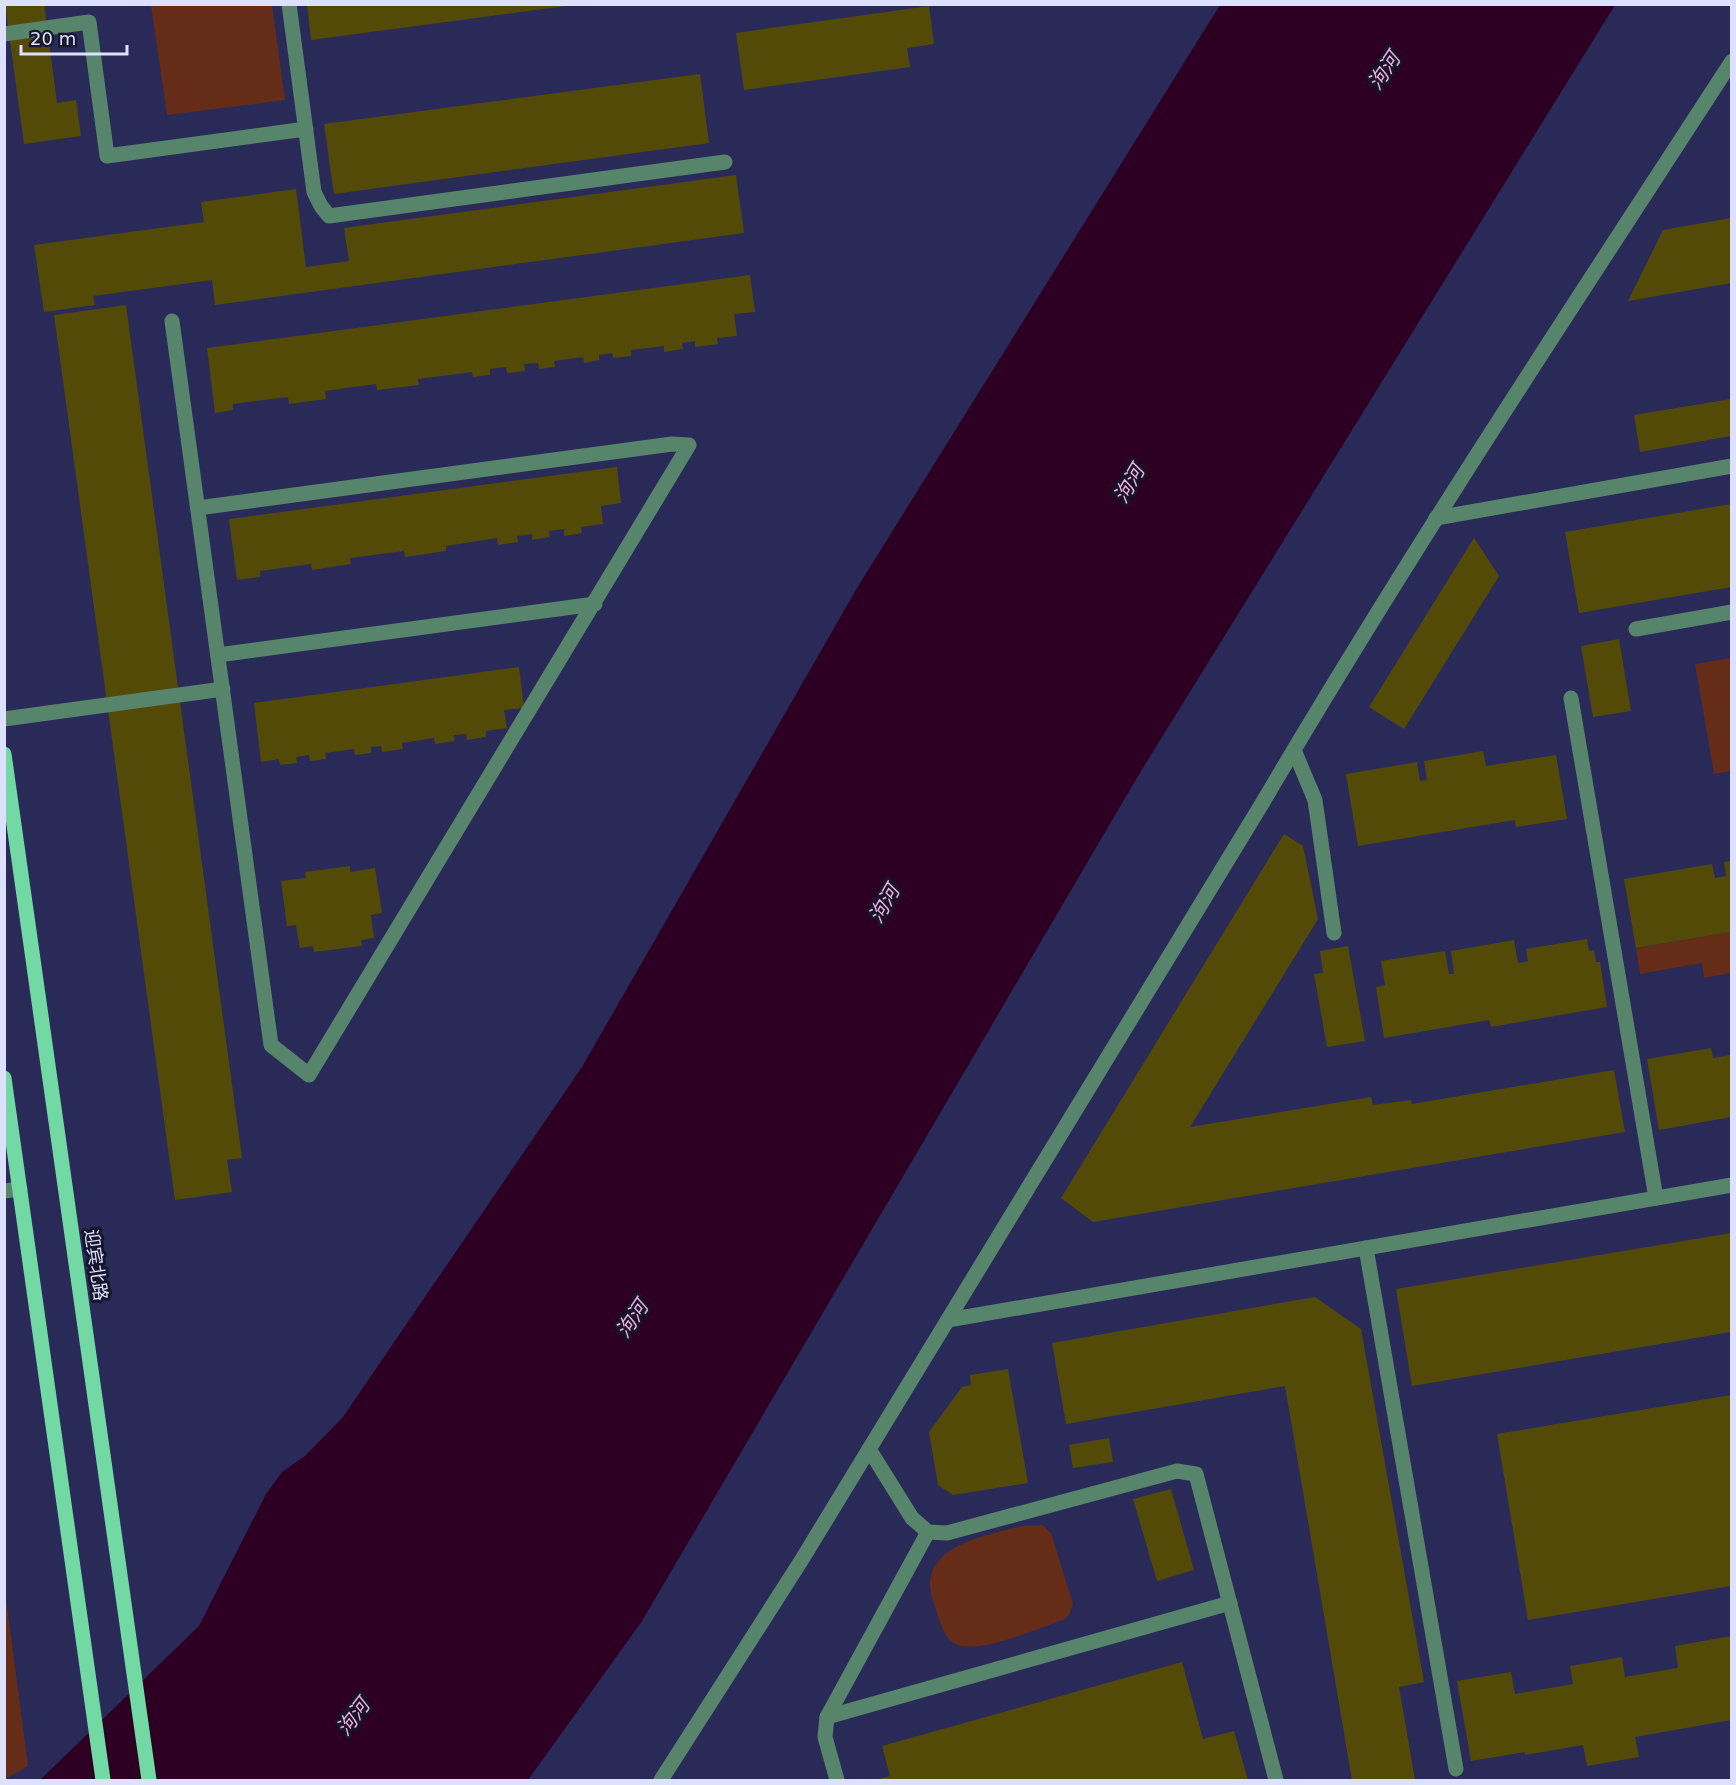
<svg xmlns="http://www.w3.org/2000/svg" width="1736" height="1785" font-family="'DejaVu Sans','Noto Sans SC',sans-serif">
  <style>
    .green { fill: #652c18 }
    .water { fill: #2d0023 }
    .building { fill: #544a08 }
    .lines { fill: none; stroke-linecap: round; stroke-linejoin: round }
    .minor { stroke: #56856b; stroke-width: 15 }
    .major { stroke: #72d9a4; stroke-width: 15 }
    .labels { text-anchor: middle; stroke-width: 6; stroke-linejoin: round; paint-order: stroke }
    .street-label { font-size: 18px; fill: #dde1ff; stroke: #15162b }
    .water-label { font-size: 20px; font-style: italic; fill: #f8afe0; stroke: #15162b }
  </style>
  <rect width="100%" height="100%" fill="#292a58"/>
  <g class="green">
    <path d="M151,5H272L285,100L167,115Z"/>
    <path d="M1731,658V771L1714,774L1695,664Z"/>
    <path d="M1731,932V973L1704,978L1702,963L1640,974L1636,948Z"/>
    <path d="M1025,1525H1042L1051,1533L1073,1604L1069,1615L1065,1619C1039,1628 988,1651 962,1646C947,1644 942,1628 938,1616C935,1606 930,1595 930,1584C931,1542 994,1534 1025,1525Z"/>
    <path d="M4,1583L28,1766L5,1779H4Z"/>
  </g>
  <path class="water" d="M1220,5H1615L1141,771L642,1621L528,1780H40L199,1626L266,1494L282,1472L305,1456L343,1417L582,1067L857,588Z"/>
  <g class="building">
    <path d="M5,4H44L57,103L76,100L81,136L24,144Z"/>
    <path d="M307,4H566V6L311,40Z"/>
    <path d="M929,6L934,44L907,48L910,67L744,90L736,33Z"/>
    <path d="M700,74L709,143L334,194L324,124Z"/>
    <path d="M736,175L744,233L215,305L212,280L93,296L95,305L44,312L34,245L204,222L201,202L296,189L306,267L349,261L344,228Z"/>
    <path d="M1731,218V283L1628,301L1663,230Z"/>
    <path d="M750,275L755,312L734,314L737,336L717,338L718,344L695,347V341L682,343L683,349L664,352V346L631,350V356L613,358L612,353L599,355V360L584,363L583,357L554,361L555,367L539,369L538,363L524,364L525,371L507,373L506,367L490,369V375L473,377L472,372L418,379L419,385L377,390L376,384L325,391L326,399L289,404L288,397L233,404V410L215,413L207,348Z"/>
    <path d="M126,305L242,1158L227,1160L232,1192L175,1200L54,315Z"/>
    <path d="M1731,399V436L1640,452L1634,415Z"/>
    <path d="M617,467L621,503L601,506L603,524L581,527L582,533L564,536V529L549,531L550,537L532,540V534L517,536L518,542L498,545L497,538L446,546V551L405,557L404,551L350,558L351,564L312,570L311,564L260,571V577L237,580L229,519Z"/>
    <path d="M1731,504V587L1579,613L1565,532Z"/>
    <path d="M1474,538L1499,576L1404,729L1369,707Z"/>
    <path d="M1619,639L1631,711L1593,717L1581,646Z"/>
    <path d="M519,667L524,708L504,710L507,728L486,731V737L467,740L466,734L454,735L455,741L435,744L434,738L402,743L403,749L382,752L381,746L371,747V753L355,755L354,749L325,753L326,759L310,761L309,755L296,757L297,763L280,765L279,759L261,762L254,703Z"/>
    <path d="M1483,751L1486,766L1556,755L1567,819L1516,827L1515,820L1358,846L1346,774L1417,762L1420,781L1427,780L1424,761Z"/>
    <path d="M1284,834L1303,846L1318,919L1190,1127L1371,1097L1373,1105L1411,1100L1412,1104L1614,1070L1625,1132L1093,1222L1061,1198Z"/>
    <path d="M1731,861V932L1636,948L1624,879L1712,864L1715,878L1726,876L1724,862Z"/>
    <path d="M350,866V872L375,868L382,913L371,915L374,938L361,940L362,946L314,952L313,946L300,948L296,925L287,926L281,881L306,878L305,872Z"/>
    <path d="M1587,939L1589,951L1594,950L1596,962H1600L1607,1007L1491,1027L1489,1020L1384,1038L1376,987L1385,985L1381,961L1445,951L1449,974H1454L1451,951L1514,940L1518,963L1528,961L1526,949Z"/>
    <path d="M1348,946L1365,1041L1327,1047L1314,974L1323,973L1320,951Z"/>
    <path d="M1711,1048L1713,1058L1731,1055V1117L1659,1130L1647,1059Z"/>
    <path d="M1731,1233V1332L1412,1386L1396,1289Z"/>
    <path d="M1315,1297L1361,1329L1424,1682L1399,1687L1415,1780H1352L1285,1386L1066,1424L1052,1343Z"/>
    <path d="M1008,1369L1028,1483L953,1495L938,1485L929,1432L962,1387L971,1385L970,1375Z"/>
    <path d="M1731,1395V1586L1528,1620L1497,1434Z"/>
    <path d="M1109,1438L1113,1462L1073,1468L1069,1445Z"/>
    <path d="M1171,1489L1194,1570L1157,1581L1133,1499Z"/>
    <path d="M1731,1636V1720L1635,1737L1639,1757L1587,1766L1583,1745L1525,1755V1752L1471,1761L1457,1681L1511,1672L1515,1694L1573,1684L1570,1666L1622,1657L1625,1677L1678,1668L1675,1646Z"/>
    <path d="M1182,1662L1203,1739L1234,1731L1248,1780H874L890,1776L882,1746Z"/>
  </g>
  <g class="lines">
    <g class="minor">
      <path d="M289,4L314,192L321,206L329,216L725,162"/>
      <path d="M4,34L89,22L107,156L306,129"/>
      <path d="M172,321L271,1045L309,1075L689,445L672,444L198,508"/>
      <path d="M1436,518L1732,466"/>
      <path d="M1636,629L1732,612"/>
      <path d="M218,655L595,604"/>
      <path d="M1571,698L1656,1198"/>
      <path d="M4,719L223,689"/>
      <path d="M1294,750L1315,800L1334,933"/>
      <path d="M4,1191L20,1189"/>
      <path d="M1366,1248L1456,1769"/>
      <path d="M948,1320L1732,1185"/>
      <path d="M869,1449L912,1518L928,1532L947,1533L1177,1471L1196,1474L1276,1780"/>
      <path d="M827,1717L1230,1603"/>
      <path d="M661,1780L801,1561L1263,802C1411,550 1573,306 1732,61"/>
      <path d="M837,1780L825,1737L827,1717L928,1532"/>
    </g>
    <g class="major">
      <path d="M4,754L149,1780"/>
      <path d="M4,1078L103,1780"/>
    </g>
  </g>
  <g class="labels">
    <g class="street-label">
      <text transform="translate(96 1265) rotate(82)" y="6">迎宾北路</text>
    </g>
    <g class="water-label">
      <text transform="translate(1384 71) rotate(-56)" y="7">泃河</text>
      <text transform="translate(1129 484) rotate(-60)" y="7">泃河</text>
      <text transform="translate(884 904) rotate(-60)" y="7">泃河</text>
      <text transform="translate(632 1319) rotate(-56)" y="7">泃河</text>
      <text transform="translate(353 1717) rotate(-53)" y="7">泃河</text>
    </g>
  </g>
  <rect width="1736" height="1785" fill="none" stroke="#dde1ff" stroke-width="12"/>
  <path d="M21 45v9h106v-9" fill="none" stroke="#dde1ff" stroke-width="3"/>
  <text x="30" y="45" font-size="18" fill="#dde1ff" stroke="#15162b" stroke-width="4.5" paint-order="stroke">20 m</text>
</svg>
